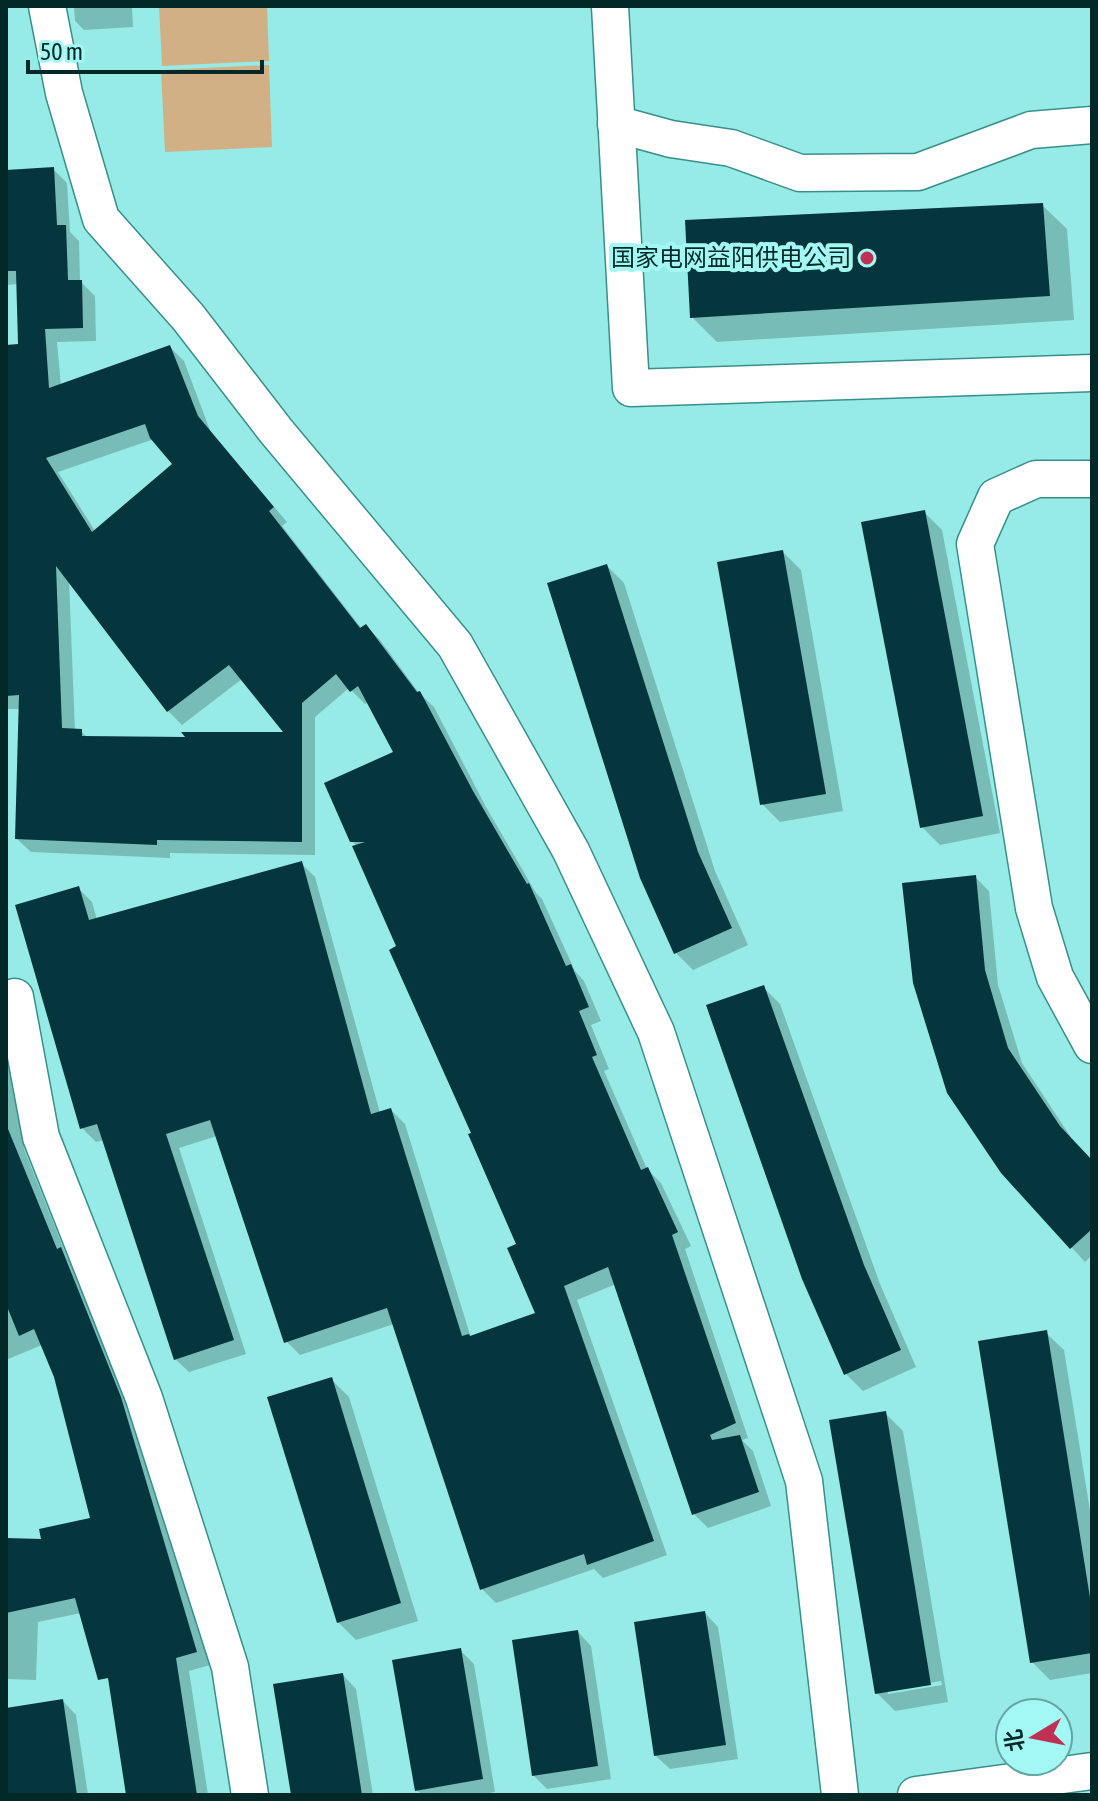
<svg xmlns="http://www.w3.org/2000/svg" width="1098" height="1801" font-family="'Asap Condensed','Noto Sans SC',sans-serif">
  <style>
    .green { fill: #d2b086 }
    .shadow { fill: #0003; fill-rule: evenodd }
    .building { fill: #05353d; fill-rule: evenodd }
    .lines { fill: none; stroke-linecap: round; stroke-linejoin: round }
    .minor-casing { stroke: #388f8c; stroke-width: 39 }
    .minor { stroke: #fff; stroke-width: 36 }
    .poi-dot { fill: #c03053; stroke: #a3f8f4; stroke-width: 3 }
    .labels { text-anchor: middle; stroke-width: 8; stroke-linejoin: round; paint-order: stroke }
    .poi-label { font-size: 24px; fill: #022827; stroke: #a3f8f4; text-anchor: end }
  </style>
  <rect width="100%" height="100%" fill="#96ebe7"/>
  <g class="green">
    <path d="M159,6H267L269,61L162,66Z"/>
    <path d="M269,65L272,147L165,152L161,70Z"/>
  </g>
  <g class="shadow">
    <path d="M74,6H132L133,27L84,30L75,21Z"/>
    <path d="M53,169L67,183L70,232L79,241L80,281L95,296L96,341L57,342L61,386L170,347L184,361L211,433L287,522L282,526L362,629L366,626L380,640L419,693L434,707L486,807L536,893L542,899L575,971L584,981L601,1021L591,1025L609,1069L604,1071L647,1169L661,1183L691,1246L685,1249L748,1438L742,1440L753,1451L771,1506L708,1528L694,1514L616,1284L577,1300L667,1555L603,1578L594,1569L496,1603L482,1589L394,1324L300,1355L286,1341L217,1136L179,1148L246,1354L189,1372L175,1359L104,1140L96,1142L82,1128L78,888L92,902L97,920L301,863L315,877L380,1113L391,1110L405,1124L471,1338L538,1314L519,1245L358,847L352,841L395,753L369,702L365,704L349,688L315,717V855L170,853V858L31,852L17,839L21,709H6V347L20,346L18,284L6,285V171ZM154,439L175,464L95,531L58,472ZM69,580L168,711L182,725L242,679L287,734L189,739L88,738L81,731H75Z"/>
    <path d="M1042,205L1067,229L1074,320L717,342L692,317Z"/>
    <path d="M924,512L942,530L1000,833L940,845L922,827Z"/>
    <path d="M783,552L801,570L843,811L780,822L762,804Z"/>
    <path d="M607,566L624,583L715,871L748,945L693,970L676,953Z"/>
    <path d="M975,877L989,891L998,985L1022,1063L1074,1142L1092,1162V1255L1085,1262L1003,1172Z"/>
    <path d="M6,978L11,983L24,1149L67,1257L74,1264L134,1413L210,1665L189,1671L208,1795H128L111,1682L97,1668L81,1613L38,1622L36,1680L6,1679V1540L43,1541L93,1519L56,1376L42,1345L6,1360Z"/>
    <path d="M763,987L780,1004L880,1284L916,1367L863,1391L846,1374Z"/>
    <path d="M1046,1333L1064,1350L1092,1523V1673L1050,1680L1032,1662Z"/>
    <path d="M331,1379L349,1397L418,1621L356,1640L338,1622Z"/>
    <path d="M885,1413L903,1431L948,1702L895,1711L877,1693ZM941,1681L942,1685L888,1694V1690Z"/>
    <path d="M705,1613L718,1627L738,1759L670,1769L656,1756Z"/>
    <path d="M578,1632L591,1646L611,1779L547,1789L533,1775Z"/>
    <path d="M460,1650L474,1664L495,1792L479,1795H422L417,1790Z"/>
    <path d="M343,1675L356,1689L373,1795H293Z"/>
    <path d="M63,1701L76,1715L88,1795H6V1710Z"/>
  </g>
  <g class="building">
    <path d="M54,167L57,225H66L68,280H82L83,328L45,329L49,388L170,345L198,416L274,507L269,511L360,628L366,624L417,692L420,691L473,791L527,884L529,883L566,966L571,964L589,1007L579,1011L597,1055L592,1057L641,1170L648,1167L678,1232L672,1235L736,1423L710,1435L712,1440L740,1435L759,1492L692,1515L608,1267L564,1286L654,1541L587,1565L584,1554L480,1590L387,1308L284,1343L210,1120L166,1134L234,1340L174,1360L97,1124L80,1129L15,905L79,886L89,920L302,861L371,1114L391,1108L462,1336L469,1334L470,1336L535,1313L507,1248L516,1244L468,1134L471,1133L389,950L396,946L352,846L365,842H350L324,783L393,752L358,686L350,692L336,674L302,703V842L157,840V845L15,839L19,695L6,696V345L18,344L16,271H6V170ZM145,424L150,438L172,464L92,532L46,458ZM56,566L167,712L229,665L283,732H181L185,737L82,736V729L62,728Z"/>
    <path d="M1043,203L1050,296L690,318L685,220Z"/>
    <path d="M925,510L983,816L920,828L861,522Z"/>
    <path d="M783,550L826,794L760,805L717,562Z"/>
    <path d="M607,564L698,852L732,928L674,954L640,878L547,583Z"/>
    <path d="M976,875L985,970L1008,1048L1060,1126L1092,1160V1229L1070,1249L1001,1173L947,1093L913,983L902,883Z"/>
    <path d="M764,985L864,1265L901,1350L844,1375L802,1279L706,1005Z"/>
    <path d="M6,1124L57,1249L61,1247L121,1397L197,1652L176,1658L197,1795H126L108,1678L98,1680L75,1598L6,1613V1538L41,1539L39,1529L90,1518L54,1377L34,1329L19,1336L6,1304Z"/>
    <path d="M1047,1330L1092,1610V1653L1030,1663L978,1341Z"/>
    <path d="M332,1377L401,1603L337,1623L267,1397Z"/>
    <path d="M886,1411L931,1685L875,1694L829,1420Z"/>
    <path d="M705,1611L726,1745L654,1756L634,1622Z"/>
    <path d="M578,1630L598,1766L532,1776L512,1640Z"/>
    <path d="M461,1648L483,1779L415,1791L392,1660Z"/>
    <path d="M343,1673L362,1795H291L273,1684Z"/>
    <path d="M63,1699L77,1795H6V1708Z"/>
  </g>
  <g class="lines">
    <defs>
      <g id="minor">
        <path d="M47,6L64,93L101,219L188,317L276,431L455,645L571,851L656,1032L804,1481L840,1795"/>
        <path d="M610,6L631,388L1092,373"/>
        <path d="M616,124L671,139L731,148L800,173L918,172L1031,130L1092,125"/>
        <path d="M1092,479H1036L996,497L975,544L1034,908L1055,977L1092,1045"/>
        <path d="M15,997L41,1137L144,1398L230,1667L250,1795"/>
        <path d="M916,1795L1092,1771"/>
      </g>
    </defs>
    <use href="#minor" class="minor-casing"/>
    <use href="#minor" class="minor"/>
  </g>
  <circle class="poi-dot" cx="867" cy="258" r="8"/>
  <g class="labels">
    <g class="poi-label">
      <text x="851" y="266">国家电网益阳供电公司</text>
    </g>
  </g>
  <rect width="1098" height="1801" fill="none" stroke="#022827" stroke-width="16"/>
  <g transform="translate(1034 1737) rotate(260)"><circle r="38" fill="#a3f8f4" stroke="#63a5a2" stroke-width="2"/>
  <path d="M0-6L14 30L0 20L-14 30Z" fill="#c03053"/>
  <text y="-12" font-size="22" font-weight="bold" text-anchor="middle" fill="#022827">北</text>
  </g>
  <path d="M28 60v12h234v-12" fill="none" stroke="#022827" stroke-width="4"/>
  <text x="40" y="60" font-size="24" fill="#022827" stroke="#a3f8f4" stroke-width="6" paint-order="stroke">50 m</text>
</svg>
